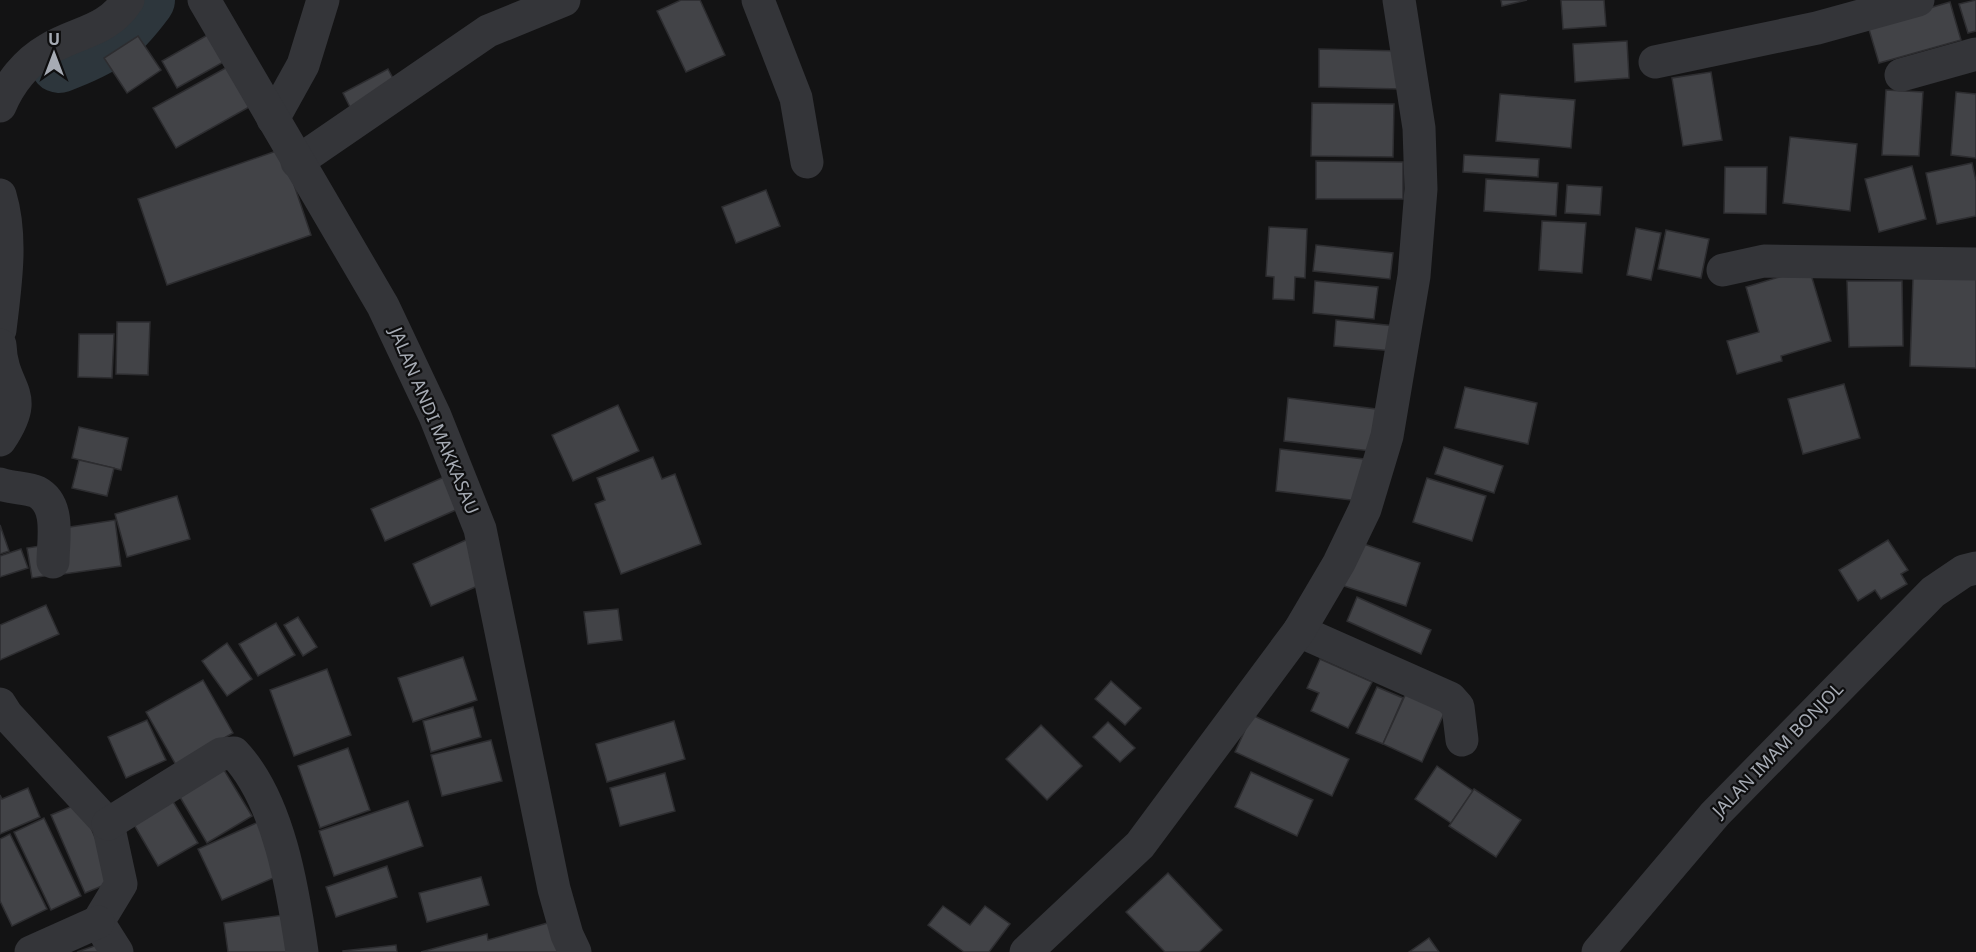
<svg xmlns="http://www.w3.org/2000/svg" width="1976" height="952" font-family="'Noto Sans',sans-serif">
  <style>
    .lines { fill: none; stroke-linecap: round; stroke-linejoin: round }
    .river { stroke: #2d363c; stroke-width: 58 }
    .building { fill: #424347; stroke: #2d2d30; stroke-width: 1.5 }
    .minor { stroke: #343539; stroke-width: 33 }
    .tertiary { stroke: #343539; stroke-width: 33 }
    .labels { text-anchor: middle; stroke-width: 4.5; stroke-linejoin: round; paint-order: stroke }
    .street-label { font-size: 18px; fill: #a6abb4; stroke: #0e0e0f }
  </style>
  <rect width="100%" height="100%" fill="#131314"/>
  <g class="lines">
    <path class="river" d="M59,64C102,48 118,38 146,0"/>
  </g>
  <g class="building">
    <path d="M681,0H700L725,55L686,72L657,11Z"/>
    <path d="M1501,0H1527L1502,6Z"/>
    <path d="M1561,0H1604L1606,26L1563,29Z"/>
    <path d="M1976,0V31L1968,33L1959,4Z"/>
    <path d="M1950,2L1961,40L1879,63L1868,26Z"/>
    <path d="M211,33L227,60L177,88L162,61Z"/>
    <path d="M138,36L161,70L127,93L104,58Z"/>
    <path d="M1627,41L1629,78L1575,82L1573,44Z"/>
    <path d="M1319,49L1401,51L1400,89L1319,87Z"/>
    <path d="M229,66L251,106L176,148L153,108Z"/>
    <path d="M388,69L397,86L351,109L343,93Z"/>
    <path d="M1711,72L1722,140L1683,146L1672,78Z"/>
    <path d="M1886,90L1923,92L1919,156L1882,155Z"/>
    <path d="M1956,92L1976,94V158L1951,155Z"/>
    <path d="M1500,94L1575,100L1571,148L1496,141Z"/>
    <path d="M1312,103L1394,104L1393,157L1311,156Z"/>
    <path d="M1790,137L1857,144L1850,211L1783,203Z"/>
    <path d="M282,149L311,235L167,285L138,199Z"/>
    <path d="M1464,155L1539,159L1538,177L1463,172Z"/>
    <path d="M1316,161L1403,162V199H1316Z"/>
    <path d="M1972,163L1976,181V216L1937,224L1926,173Z"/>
    <path d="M1912,166L1926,219L1879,232L1865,179Z"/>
    <path d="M1725,167H1767L1766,214L1724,213Z"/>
    <path d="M1486,179L1558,183L1556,216L1484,211Z"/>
    <path d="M1567,185L1602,187L1600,215L1565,213Z"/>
    <path d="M766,190L780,226L736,243L722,207Z"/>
    <path d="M1542,221L1586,223L1582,273L1539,270Z"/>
    <path d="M1269,227L1307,229L1305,278L1295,277L1294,300L1273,299L1274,277L1266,276Z"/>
    <path d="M1636,228L1661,233L1651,280L1627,275Z"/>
    <path d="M1666,230L1709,239L1701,278L1658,269Z"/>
    <path d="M1316,245L1393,253L1390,279L1313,271Z"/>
    <path d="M1809,268L1831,341L1781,356L1782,361L1737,374L1727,341L1759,332L1746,287Z"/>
    <path d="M1913,278L1976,279V368L1910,366Z"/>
    <path d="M1315,281L1378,287L1374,319L1313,313Z"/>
    <path d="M1847,281H1902L1903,346L1849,347Z"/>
    <path d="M1336,320L1396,326L1394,351L1334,346Z"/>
    <path d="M117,322H150L148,375L116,374Z"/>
    <path d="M79,334H114L112,378L78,377Z"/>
    <path d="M1844,384L1860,438L1803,454L1788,399Z"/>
    <path d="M1465,387L1537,403L1528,444L1455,428Z"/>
    <path d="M1288,398L1376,409L1371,451L1284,441Z"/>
    <path d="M618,405L639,451L573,481L552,435Z"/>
    <path d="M79,427L128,438L121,470L72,458Z"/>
    <path d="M1444,447L1503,466L1494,493L1435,474Z"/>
    <path d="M1280,449L1364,459L1359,501L1276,491Z"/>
    <path d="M653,457L662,479L675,474L701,544L621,574L595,504L605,500L597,478Z"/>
    <path d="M79,460L114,468L107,496L72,488Z"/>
    <path d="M444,477L458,509L385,541L371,509Z"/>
    <path d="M1427,478L1486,496L1472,541L1413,522Z"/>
    <path d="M177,496L190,539L127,557L115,514Z"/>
    <path d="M115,520L121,566L64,574L57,529Z"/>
    <path d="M0,525L9,551L0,554Z"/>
    <path d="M468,539L487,582L431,606L413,564Z"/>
    <path d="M1888,540L1908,570L1901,574L1907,584L1881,599L1875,590L1858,601L1839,570Z"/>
    <path d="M1355,541L1420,563L1406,606L1341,585Z"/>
    <path d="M46,545L51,575L32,578L27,548Z"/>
    <path d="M21,549L28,568L0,577V556Z"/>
    <path d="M1357,597L1431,630L1421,654L1347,621Z"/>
    <path d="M46,605L59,634L0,660V625Z"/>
    <path d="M618,609L622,640L588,644L584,612Z"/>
    <path d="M298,617L317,647L303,656L284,625Z"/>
    <path d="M276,623L295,655L258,676L239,644Z"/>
    <path d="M227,643L252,679L227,696L202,661Z"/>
    <path d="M463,657L477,700L413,722L398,678Z"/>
    <path d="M1320,659L1372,682L1348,728L1311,711L1319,693L1307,688Z"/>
    <path d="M327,669L351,735L294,756L270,690Z"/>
    <path d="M203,680L233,733L176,765L146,712Z"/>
    <path d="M1111,681L1141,708L1125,725L1095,699Z"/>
    <path d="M1377,687L1403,698L1383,744L1356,733Z"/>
    <path d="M1407,691L1446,709L1422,762L1383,744Z"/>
    <path d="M473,707L481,737L431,752L423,721Z"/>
    <path d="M1252,715L1349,759L1332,796L1235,752Z"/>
    <path d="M147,720L166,760L126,778L108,737Z"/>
    <path d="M674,721L685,759L607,782L596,744Z"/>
    <path d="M1108,722L1135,748L1120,762L1093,737Z"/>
    <path d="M1041,725L1082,766L1047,800L1006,759Z"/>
    <path d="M491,740L502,781L442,796L431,755Z"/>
    <path d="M348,748L370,810L320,828L298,766Z"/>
    <path d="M218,760L252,816L207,843L174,787Z"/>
    <path d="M1437,766L1473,791L1451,823L1415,799Z"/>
    <path d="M1251,772L1313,800L1297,836L1235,807Z"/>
    <path d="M665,773L675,811L620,826L610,788Z"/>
    <path d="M28,788L40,817L0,834V795L2,799Z"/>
    <path d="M1474,789L1521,820L1496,857L1449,826Z"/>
    <path d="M168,793L198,843L158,866L129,816Z"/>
    <path d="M408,801L423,846L334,876L319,831Z"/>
    <path d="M80,803L114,881L85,893L51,815Z"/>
    <path d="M44,818L81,896L51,910L14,832Z"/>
    <path d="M263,820L287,872L222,900L198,849Z"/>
    <path d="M10,834L47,909L12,926L0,901V839Z"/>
    <path d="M387,866L397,897L336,917L326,887Z"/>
    <path d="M1168,873L1222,930L1199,952H1165L1126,912Z"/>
    <path d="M481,877L489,905L427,922L419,893Z"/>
    <path d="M943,906L970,925L985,906L1010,924L989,952H964L928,925Z"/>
    <path d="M284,915L289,952H228L224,923Z"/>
    <path d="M551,922L560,952H421L487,934L488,940Z"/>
    <path d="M1429,938L1439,952H1409Z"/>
    <path d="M100,944L103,952H77Z"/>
    <path d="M396,945L397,952H343V951Z"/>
  </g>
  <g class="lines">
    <g class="minor">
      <path d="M758,0L796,98L807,162"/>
      <path d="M1655,62L1817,28L1918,0"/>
      <path d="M1901,75L1976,54"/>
      <path d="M0,106C9,84 26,62 47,50C78,31 106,33 128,0"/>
      <path d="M273,119L303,65L323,0"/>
      <path d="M297,162L488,31L564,0"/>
      <path d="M0,195C13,238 5,287 0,330"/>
      <path d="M1723,270L1764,261L1976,264"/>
      <path d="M0,345C2,393 33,391 0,440"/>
      <path d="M0,484C11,488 28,488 37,492C61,505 53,540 53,562"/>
      <path d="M1299,631L1450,698L1458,707L1462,740"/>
      <path d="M0,704L7,715L108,824L121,884L98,922L117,952"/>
      <path d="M108,824L221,754L234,753C279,800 293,890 302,952"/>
      <path d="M31,952L98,922"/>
      <path d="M1026,952L1140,845L1299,631L1339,563L1365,509L1387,436L1414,276L1421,189L1419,128L1399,0"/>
      <path d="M1598,952L1715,814L1933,592L1964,571L1976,568"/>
    </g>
    <path class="tertiary" d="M204,0L383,306L435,416L480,529L554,889L567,935L575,952"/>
  </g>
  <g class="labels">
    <g class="street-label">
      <text transform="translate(434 421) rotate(67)" y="6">JALAN ANDI MAKKASAU</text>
      <text transform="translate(1778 750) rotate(-46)" y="6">JALAN IMAM BONJOL</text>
    </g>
  </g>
  <g transform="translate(54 54)" stroke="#0e0e0f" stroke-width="4.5" paint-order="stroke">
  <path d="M0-4.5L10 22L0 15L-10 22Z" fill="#a6abb4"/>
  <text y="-9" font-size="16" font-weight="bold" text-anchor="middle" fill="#a6abb4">U</text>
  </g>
</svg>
